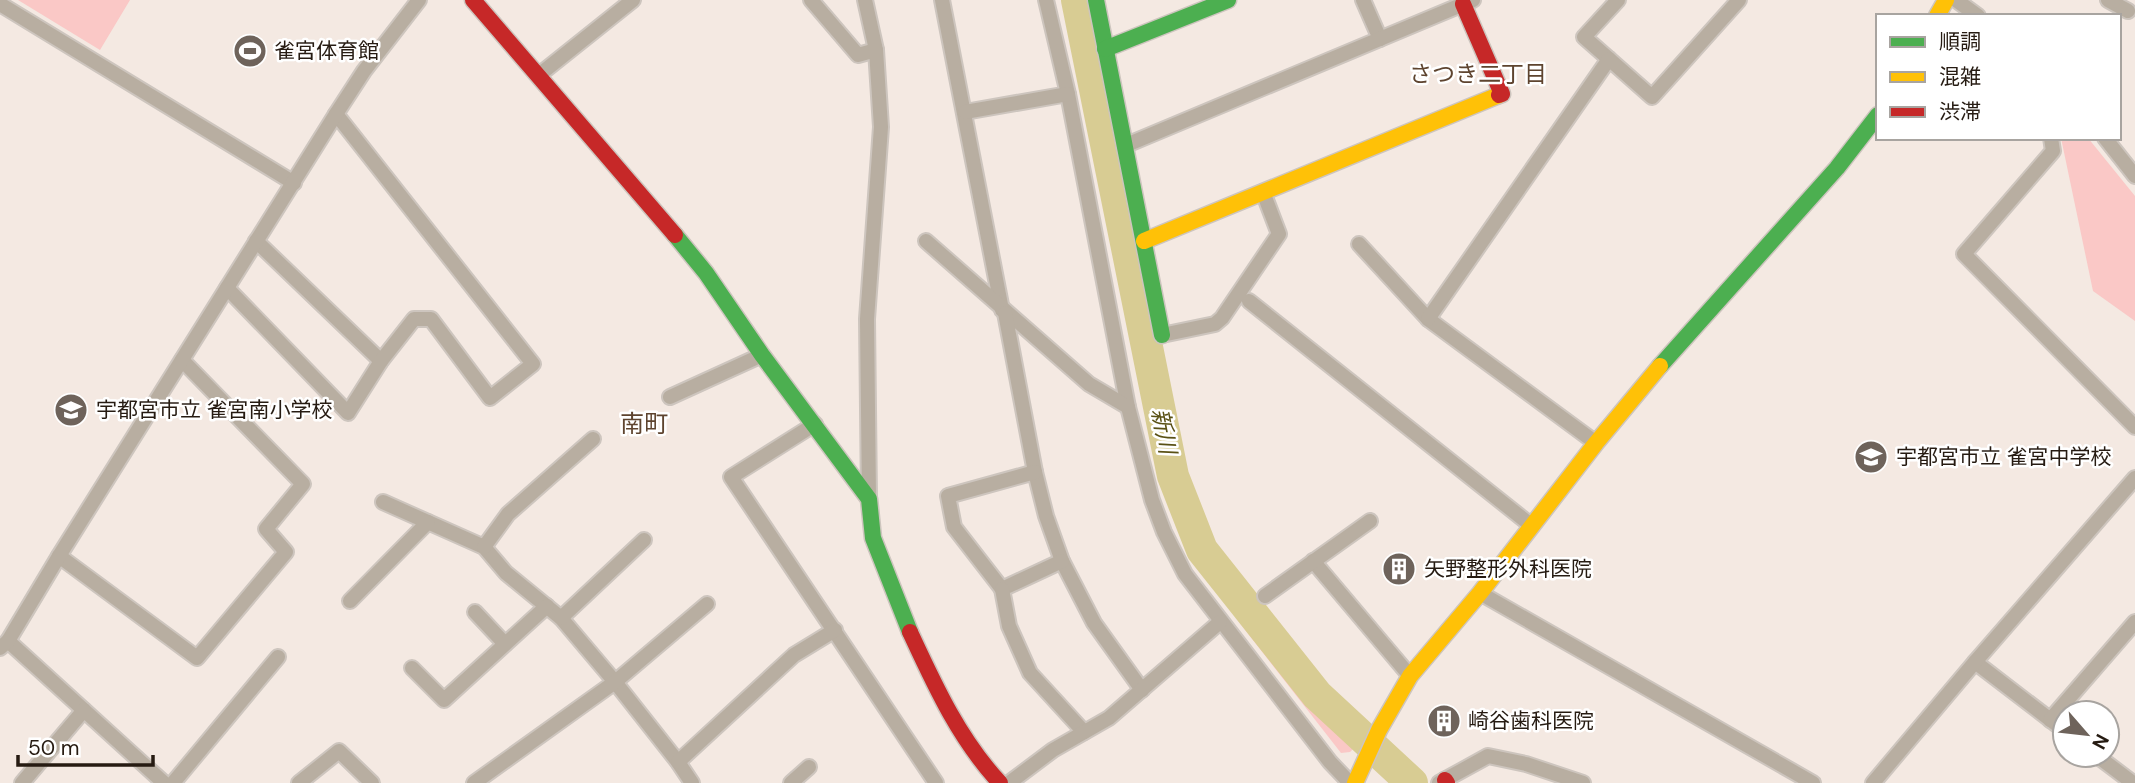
<svg xmlns="http://www.w3.org/2000/svg" width="2135" height="783" font-family="'DM Sans','Noto Sans JP',sans-serif">
  <style>
    .green { fill: #fac8c6 }
    .lines { fill: none; stroke-linecap: round; stroke-linejoin: round }
    .river { stroke: #d8cc93; stroke-width: 32 }
    .street-casing { stroke: #cdc5be; stroke-width: 18 }
    .fast-casing { stroke: #cdc5be; stroke-width: 19 }
    .slow-casing { stroke: #cdc5be; stroke-width: 19 }
    .jam-casing { stroke: #cdc5be; stroke-width: 19 }
    .street { stroke: #b8aea1; stroke-width: 14 }
    .fast { stroke: #4caf50; stroke-width: 16 }
    .slow { stroke: #ffc107; stroke-width: 16 }
    .jam { stroke: #c62828; stroke-width: 16 }
    .labels { text-anchor: middle; stroke-width: 5; stroke-linejoin: round; paint-order: stroke }
    .poi-label { font-size: 21px; fill: #261b12; stroke: #fff; text-anchor: start }
    .neighbourhood-label { font-size: 23px; fill: #5e442f; stroke: #fff }
    .water-label { font-size: 23px; font-style: italic; fill: #5a5115; stroke: #fff }
    .quarter-label { font-size: 24px; fill: #5e442f; stroke: #fff }
  </style>
  <rect width="100%" height="100%" fill="#f4e9e2"/>
  <g class="green">
    <path d="M18,0H130L100,50Z"/>
    <path d="M2061,138H2088L2135,196V321L2093,291Z"/>
    <path d="M1235,617L1296,691L1353,749L1350,752L1341,753Z"/>
  </g>
  <g class="lines">
    <path class="river" d="M1077,0L1173,476L1202,550L1317,695L1412,783"/>
    <defs>
      <g id="street">
        <path d="M811,0L858,55L876,50"/>
        <path d="M865,0L876,50L881,127L867,319L869,499"/>
        <path d="M942,0L1002,310"/>
        <path d="M1046,0L1068,94L1128,407L1152,500L1164,532L1185,574L1330,762L1350,783"/>
        <path d="M1363,0L1380,39"/>
        <path d="M1956,0L1978,16"/>
        <path d="M2108,0L2128,11"/>
        <path d="M0,4L294,183"/>
        <path d="M1609,59L1584,37L1618,0"/>
        <path d="M539,75L633,0"/>
        <path d="M965,112L1068,94"/>
        <path d="M2051,138L2053,151L1964,254L2135,427"/>
        <path d="M2105,138L2135,176"/>
        <path d="M1124,146L1473,0"/>
        <path d="M256,241L381,361"/>
        <path d="M926,241L1089,384L1128,407"/>
        <path d="M1359,244L1428,319L1596,443"/>
        <path d="M227,288L348,413L381,361L414,319H431L490,398L533,364L336,114"/>
        <path d="M1249,301L1532,526"/>
        <path d="M1005,313L1035,472L1046,516L1062,561L1094,623L1142,690"/>
        <path d="M1428,319L1609,59L1652,97L1739,0"/>
        <path d="M1162,335L1215,324L1222,318L1279,234L1263,192"/>
        <path d="M670,397L762,355"/>
        <path d="M815,424L731,477L936,783"/>
        <path d="M1035,472L948,496L954,527L1002,589L1062,561"/>
        <path d="M383,502L484,547L506,573L561,618L615,682L678,762L692,783"/>
        <path d="M484,547L508,514L593,439"/>
        <path d="M59,556L197,658L286,552L266,529L303,484L182,360"/>
        <path d="M1313,561L1410,676"/>
        <path d="M1002,589L1009,626L1030,673L1084,732"/>
        <path d="M1480,593L1813,783"/>
        <path d="M1265,596L1370,521"/>
        <path d="M350,601L428,522"/>
        <path d="M475,612L505,644"/>
        <path d="M561,618L644,540"/>
        <path d="M8,641L164,783"/>
        <path d="M0,648L8,641L59,556L336,114L364,71L419,0"/>
        <path d="M1975,662L2065,731"/>
        <path d="M412,668L444,700L547,606"/>
        <path d="M2050,720L2135,622"/>
        <path d="M2096,755L2133,783"/>
        <path d="M678,762L794,655L835,630"/>
        <path d="M22,783L84,710"/>
        <path d="M173,783L278,657"/>
        <path d="M299,783L339,751L372,783"/>
        <path d="M474,783L615,682L707,604"/>
        <path d="M791,783L809,767"/>
        <path d="M1009,783L1053,750L1109,718L1220,622"/>
        <path d="M1439,783L1488,756L1526,764L1583,783"/>
        <path d="M1873,783L1975,662L2135,478"/>
      </g>
      <g id="fast">
        <path d="M1096,0L1162,335"/>
        <path d="M1105,49L1228,0"/>
        <path d="M675,235L706,273L762,355L869,499L873,538L910,632"/>
        <path d="M1660,366L1837,168L1878,115"/>
      </g>
      <g id="slow">
        <path d="M1937,16L1946,0"/>
        <path d="M1144,241L1499,95"/>
        <path d="M1355,783L1379,730L1410,676L1480,593L1596,443L1660,366"/>
      </g>
      <g id="jam">
        <path d="M473,0L675,235"/>
        <path d="M1463,4L1502,94L1499,95"/>
        <path d="M910,632C935,686 959,739 1000,783"/>
        <path d="M1445,780L1447,783"/>
      </g>
    </defs>
    <use href="#street" class="street-casing"/>
    <use href="#fast" class="fast-casing"/>
    <use href="#slow" class="slow-casing"/>
    <use href="#jam" class="jam-casing"/>
    <use href="#street" class="street"/>
    <use href="#fast" class="fast"/>
    <use href="#slow" class="slow"/>
    <use href="#jam" class="jam"/>
  </g>
  <defs>
    <symbol id="stadium-disc" viewBox="-11 -11 22 22"><circle r="9.5" fill="#6e635b" stroke="#fff"/><path d="M0-5a6.5 5 0 1 0 0 10a6.5 5 0 1 0 0-10ZM-3.5-1.8h7v3.6h-7Z" fill="#fff"/></symbol>
    <symbol id="school-disc" viewBox="-11 -11 22 22"><circle r="9.5" fill="#6e635b" stroke="#fff"/><path d="M0-5L7-2L0 1L-7-2ZM-4 1L0 2.5L4 1V4Q0 6-4 4Z" fill="#fff"/></symbol>
    <symbol id="building-disc" viewBox="-11 -11 22 22"><circle r="9.5" fill="#6e635b" stroke="#fff"/><path d="M-4-6H4V6H1V3H-1V6H-4ZM-2.5-4.3h1.7v1.8h-1.7ZM.8-4.3h1.7v1.8H.8ZM-2.5-1h1.7V.8h-1.7ZM.8-1h1.7V.8H.8Z" fill="#fff"/></symbol>
  </defs>
  <g fill-rule="evenodd">
    <use href="#stadium-disc" x="231" y="32" width="38" height="38"/>
    <use href="#school-disc" x="52" y="391" width="38" height="38"/>
    <use href="#school-disc" x="1852" y="438" width="38" height="38"/>
    <use href="#building-disc" x="1380" y="550" width="38" height="38"/>
    <use href="#building-disc" x="1425" y="702" width="38" height="38"/>
  </g>
  <g class="labels">
    <g class="poi-label">
      <text x="274" y="58">雀宮体育館</text>
      <text x="96" y="417">宇都宮市立 雀宮南小学校</text>
      <text x="1896" y="464">宇都宮市立 雀宮中学校</text>
      <text x="1424" y="576">矢野整形外科医院</text>
      <text x="1468" y="728">崎谷歯科医院</text>
    </g>
    <g class="neighbourhood-label">
      <text x="1478" y="82">さつき二丁目</text>
    </g>
    <g class="water-label">
      <text transform="translate(1164 431) rotate(79)" y="8">新川</text>
    </g>
    <g class="quarter-label">
      <text x="644" y="432">南町</text>
    </g>
  </g>
  <rect x="1876" y="14" width="245" height="126" fill="#ffffff" stroke="#a8a4a0" stroke-width="2"/>
  <rect x="1890" y="37" width="35" height="10" fill="#4caf50" stroke="#a8a4a0" stroke-width="2"/>
  <text x="1939" y="49" font-size="21" fill="#261b12">順調</text>
  <rect x="1890" y="72" width="35" height="10" fill="#ffc107" stroke="#a8a4a0" stroke-width="2"/>
  <text x="1939" y="84" font-size="21" fill="#261b12">混雑</text>
  <rect x="1890" y="107" width="35" height="10" fill="#c62828" stroke="#a8a4a0" stroke-width="2"/>
  <text x="1939" y="119" font-size="21" fill="#261b12">渋滞</text>
  <g transform="translate(2086 734) rotate(118)"><circle r="33" fill="#ffffff" stroke="#a8a4a0" stroke-width="2"/>
  <path d="M0-5L12 26L0 18L-12 26Z" fill="#6e635b"/>
  <text y="-10" font-size="19" font-weight="bold" text-anchor="middle" fill="#261b12">N</text>
  </g>
  <path d="M18 755v10h135v-10" fill="none" stroke="#261b12" stroke-width="3.5"/>
  <text x="28" y="755" font-size="21" fill="#261b12" stroke="#ffffff" stroke-width="5" paint-order="stroke">50 m</text>
</svg>
